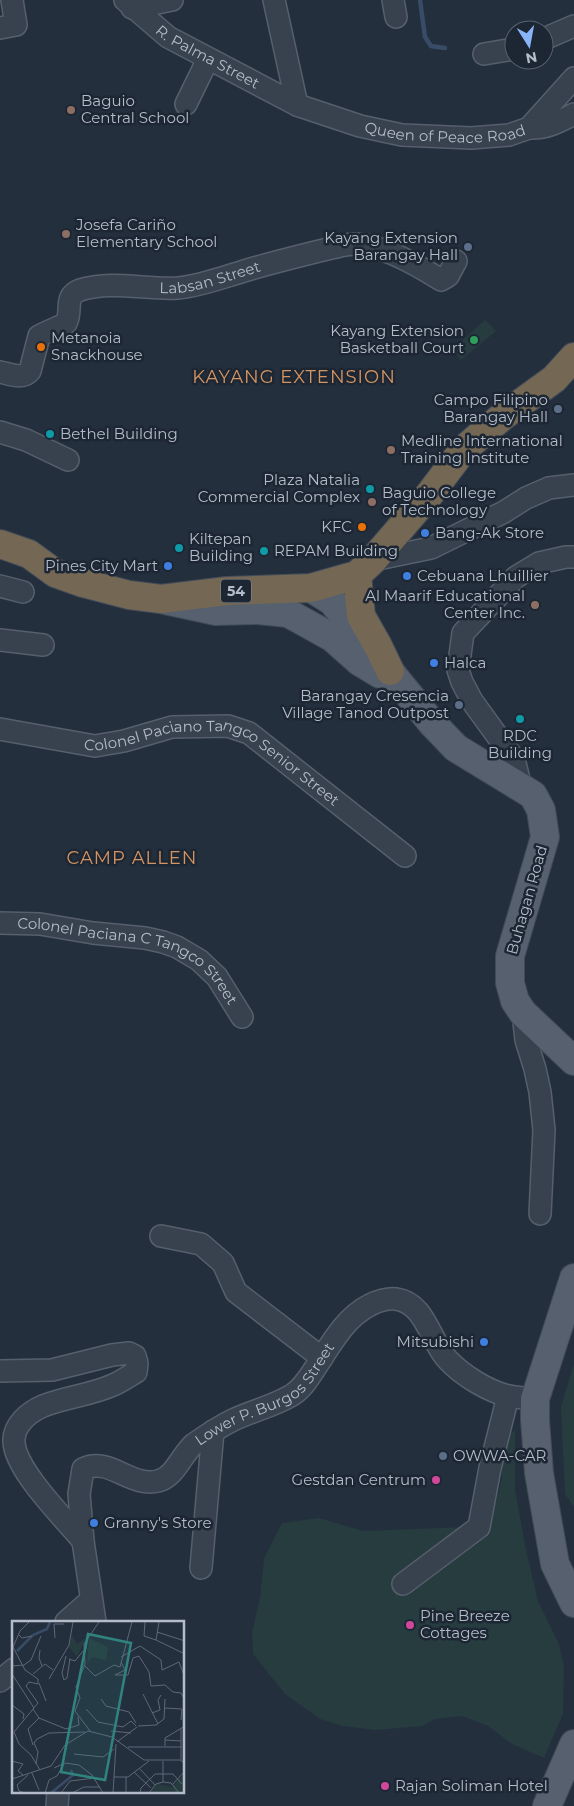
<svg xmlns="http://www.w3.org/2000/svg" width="574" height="1806" font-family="Montserrat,sans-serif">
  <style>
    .green { fill: #263c3f }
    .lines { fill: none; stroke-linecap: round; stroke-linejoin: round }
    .stream { stroke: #394c67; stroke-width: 4.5 }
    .minor-casing { stroke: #565f6c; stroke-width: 24 }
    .major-casing { stroke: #414a57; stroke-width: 30 }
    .highway-casing { stroke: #434c59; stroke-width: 30 }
    .minor { stroke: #38414e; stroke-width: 21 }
    .major { stroke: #56606e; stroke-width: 28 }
    .highway { stroke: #746855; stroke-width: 28 }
    .education-dot { fill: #8d6e63; stroke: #1d2633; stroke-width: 2 }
    .service-dot { fill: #5c6f8a; stroke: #1d2633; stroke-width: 2 }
    .leisure-dot { fill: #2e9e5b; stroke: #1d2633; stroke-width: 2 }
    .food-dot { fill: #e8710a; stroke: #1d2633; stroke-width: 2 }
    .culture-dot { fill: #0f9aa8; stroke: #1d2633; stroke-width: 2 }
    .shop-dot { fill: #3f7fe0; stroke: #1d2633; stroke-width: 2 }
    .hotel-dot { fill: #d1479c; stroke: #1d2633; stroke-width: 2 }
    .labels { text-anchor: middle; stroke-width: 5; stroke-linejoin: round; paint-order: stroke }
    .shield { fill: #1d2633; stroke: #878f9c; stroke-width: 1 }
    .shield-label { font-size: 14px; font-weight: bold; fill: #b4bcc9 }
    .street-label { font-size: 15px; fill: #b4bcc9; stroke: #1d2633 }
    .poi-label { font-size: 15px; fill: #b4bcc9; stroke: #1d2633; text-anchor: start }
    .quarter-label { font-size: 18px; letter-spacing: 1px; fill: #d59563; stroke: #1d2633 }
    .inset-river { fill: none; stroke: #394c67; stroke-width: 2.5 }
    .inset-road { fill: none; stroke: #5e6776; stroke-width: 1 }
    .view { fill: #308480; fill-opacity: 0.15; stroke: #308480; stroke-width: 2.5 }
    .inset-edge { fill: none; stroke: #b4bcc9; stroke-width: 2.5 }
  </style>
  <rect width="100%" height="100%" fill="#242f3e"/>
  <g class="green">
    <path d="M485,320L496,331L461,360L453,349Z"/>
    <path d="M574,1363V1507L565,1494L561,1407Z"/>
    <path d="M515,1430V1489L526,1550L538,1601L559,1644L564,1667L563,1714L544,1758L512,1744L488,1726L462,1716L435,1719L422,1726L375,1730L343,1726L320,1719L285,1694L253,1654L252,1632L260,1598L264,1559L282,1523L319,1518L363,1531L466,1527L489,1516L497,1499L502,1478L501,1441Z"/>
  </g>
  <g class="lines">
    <path class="stream" d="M420,0L425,37L431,46L445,48"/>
    <defs>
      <g id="minor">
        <path id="s1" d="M125,0L168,37L297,105L360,126L402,135L471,138L509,135L529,128L574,78"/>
        <path d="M274,0L297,105"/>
        <path d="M393,0L396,17"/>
        <path d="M132,8L172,0"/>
        <path d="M0,28L16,25L12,0"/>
        <path d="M544,39L574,26"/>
        <path d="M484,54L514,49"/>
        <path d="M186,104L208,59"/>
        <path d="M529,128C546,129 559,122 574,114"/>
        <path id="s2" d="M0,372C10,374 23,380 30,371L39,336C44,333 64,325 66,323C73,312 63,296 80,290C112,280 146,290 178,288C199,286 221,278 241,272C273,262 307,254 340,246C345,245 350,244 355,244C383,245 419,266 441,280L448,276L456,261"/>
        <path d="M0,432L26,440L68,460"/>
        <path d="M373,560L431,548L504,512L526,498L549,488L574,485"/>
        <path d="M0,586L23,592"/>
        <path d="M0,640L43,645"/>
        <path id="s3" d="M0,729L95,746L124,741L172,727L228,726L249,733L405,856"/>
        <path d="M521,788L514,759L472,701L462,682L458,670L463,633L516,577L539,563L566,557H574"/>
        <path id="s4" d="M0,923L40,924L93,933L145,938L163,942L177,947L199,960L217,977L242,1017"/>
        <path d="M523,1013L526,1040L535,1069L540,1092L544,1130L540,1214"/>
        <path d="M161,1236L201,1244L223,1263L236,1292L322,1358"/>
        <path d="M0,1371L52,1370L112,1355L129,1353L135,1356L137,1363L136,1372C129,1376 121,1382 113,1385C91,1395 66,1397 43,1406C29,1412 13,1425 14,1442C15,1470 65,1519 83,1541"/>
        <path d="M201,1568L213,1431"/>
        <path d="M403,1584L479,1527L490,1468L508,1396"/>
        <path d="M66,1622L91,1600"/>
        <path id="s5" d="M95,1622L83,1541L79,1494L83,1469C109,1456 131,1488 158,1481C175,1477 182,1454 194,1444C207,1435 219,1427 233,1420C252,1411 274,1406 292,1395C302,1389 308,1379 314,1370C330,1346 344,1318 370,1305C377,1301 388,1298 396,1299C426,1303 430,1342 448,1360C462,1375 489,1392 509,1396C517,1398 527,1398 535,1399"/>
        <path d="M0,1681L14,1669"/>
        <path d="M57,1806L58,1792"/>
      </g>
      <g id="major">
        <path d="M311,588L332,601L432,723L456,748L533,795L541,810L545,837L510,956V983L515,1001L523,1013L574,1061"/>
        <path d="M165,600L216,611L258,610L288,613L333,638L360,662L380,674"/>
        <path d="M574,1278L535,1399V1420L539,1473L555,1564L574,1603"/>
        <path d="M547,1806L574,1744"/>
      </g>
      <g id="highway">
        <path d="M0,544L29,554L55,573L83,583L129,595L161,599L227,591L311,588L346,578L357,575L373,560L429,495L463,450L503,416L554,379L574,357"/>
        <path d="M357,575L361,616L378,646L390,671"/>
      </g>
    </defs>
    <use href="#minor" class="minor-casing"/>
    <use href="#major" class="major-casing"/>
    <use href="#highway" class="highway-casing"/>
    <use href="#minor" class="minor"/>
    <use href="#major" class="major"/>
    <use href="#highway" class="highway"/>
  </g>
  <g class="education-dot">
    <circle cx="71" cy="110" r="5"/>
    <circle cx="66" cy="234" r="5"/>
    <circle cx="391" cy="450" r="5"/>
    <circle cx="372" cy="502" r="5"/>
    <circle cx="535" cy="605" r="5"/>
  </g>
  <g class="service-dot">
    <circle cx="468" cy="247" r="5"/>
    <circle cx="558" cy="409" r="5"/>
    <circle cx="459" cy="705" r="5"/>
    <circle cx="443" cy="1456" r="5"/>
  </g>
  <circle class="leisure-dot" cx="474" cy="340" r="5"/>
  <g class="food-dot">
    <circle cx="41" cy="347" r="5"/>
    <circle cx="362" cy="527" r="5"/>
  </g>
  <g class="culture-dot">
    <circle cx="50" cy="434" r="5"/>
    <circle cx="370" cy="489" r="5"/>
    <circle cx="179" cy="548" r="5"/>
    <circle cx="264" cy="551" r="5"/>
    <circle cx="520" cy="719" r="5"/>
  </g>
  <g class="shop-dot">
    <circle cx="425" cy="533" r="5"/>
    <circle cx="168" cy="566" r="5"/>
    <circle cx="407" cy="576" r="5"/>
    <circle cx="434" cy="663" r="5"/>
    <circle cx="484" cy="1342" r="5"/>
    <circle cx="94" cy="1523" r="5"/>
  </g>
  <g class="hotel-dot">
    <circle cx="436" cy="1480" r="5"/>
    <circle cx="410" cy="1625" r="5"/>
    <circle cx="385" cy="1786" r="5"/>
  </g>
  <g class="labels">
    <rect class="shield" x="221" y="579.5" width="30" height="23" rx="4"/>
    <g class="shield-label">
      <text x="236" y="596">54</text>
    </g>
    <g class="street-label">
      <text dy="5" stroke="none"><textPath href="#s1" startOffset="101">R. Palma Street</textPath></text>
      <text dy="5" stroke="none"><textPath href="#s1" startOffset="355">Queen of Peace Road</textPath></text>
      <text dy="5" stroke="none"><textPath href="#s2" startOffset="268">Labsan Street</textPath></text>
      <text dy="5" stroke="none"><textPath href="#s3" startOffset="226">Colonel Paciano Tangco Senior Street</textPath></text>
      <text transform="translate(527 900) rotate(-74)" y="5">Buhagan Road</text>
      <text dy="5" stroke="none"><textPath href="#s4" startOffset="139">Colonel Paciana C Tangco Street</textPath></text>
      <text dy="5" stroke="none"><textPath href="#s5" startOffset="374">Lower P. Burgos Street</textPath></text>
    </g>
    <g class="poi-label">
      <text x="81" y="106">Baguio<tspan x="81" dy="17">Central School</tspan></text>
      <text x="76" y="230">Josefa Cariño<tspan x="76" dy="17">Elementary School</tspan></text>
      <text x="458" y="243" text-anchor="end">Kayang Extension<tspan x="458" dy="17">Barangay Hall</tspan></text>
      <text x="464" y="336" text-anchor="end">Kayang Extension<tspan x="464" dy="17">Basketball Court</tspan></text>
      <text x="51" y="343">Metanoia<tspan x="51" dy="17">Snackhouse</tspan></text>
      <text x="548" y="405" text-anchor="end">Campo Filipino<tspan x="548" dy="17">Barangay Hall</tspan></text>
      <text x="60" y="439">Bethel Building</text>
      <text x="401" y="446">Medline International<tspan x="401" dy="17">Training Institute</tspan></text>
      <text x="360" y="485" text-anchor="end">Plaza Natalia<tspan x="360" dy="17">Commercial Complex</tspan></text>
      <text x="382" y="498">Baguio College<tspan x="382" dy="17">of Technology</tspan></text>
      <text x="352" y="532" text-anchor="end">KFC</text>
      <text x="435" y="538">Bang-Ak Store</text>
      <text x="189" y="544">Kiltepan<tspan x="189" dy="17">Building</tspan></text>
      <text x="274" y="556">REPAM Building</text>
      <text x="158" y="571" text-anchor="end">Pines City Mart</text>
      <text x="417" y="581">Cebuana Lhuillier</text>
      <text x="525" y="601" text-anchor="end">Al Maarif Educational<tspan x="525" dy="17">Center Inc.</tspan></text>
      <text x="444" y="668">Halca</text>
      <text x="449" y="701" text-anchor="end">Barangay Cresencia<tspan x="449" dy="17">Village Tanod Outpost</tspan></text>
      <text x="520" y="741" text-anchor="middle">RDC<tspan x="520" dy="17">Building</tspan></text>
      <text x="474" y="1347" text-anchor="end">Mitsubishi</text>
      <text x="453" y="1461">OWWA-CAR</text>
      <text x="426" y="1485" text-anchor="end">Gestdan Centrum</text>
      <text x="104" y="1528">Granny's Store</text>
      <text x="420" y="1621">Pine Breeze<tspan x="420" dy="17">Cottages</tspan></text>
      <text x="395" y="1791">Rajan Soliman Hotel</text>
    </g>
    <g class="quarter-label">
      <text x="294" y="383">KAYANG EXTENSION</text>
      <text x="132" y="864">CAMP ALLEN</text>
    </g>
  </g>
  <g transform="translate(12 1621)">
    <rect width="172" height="172" fill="#242f3e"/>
    <path d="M60,14L65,23L74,17L65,36L57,26ZM77,17L96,26L94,39L80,36L75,43ZM172,153V172H138L145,163L160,166Z" fill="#263c3f"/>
    <path class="inset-river" d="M5,30L21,14L35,8L38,1M39,172L61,154L59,149"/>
    <path class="inset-road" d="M17,1L8,10L1,26L13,49L26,58V63L17,61L14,65L26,82L2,111L7,123L19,134L28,149M133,1L132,15L144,19M147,1L144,19L173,33M145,11L173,20M6,13L10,17L20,15M43,17L42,3H52M28,29L27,37L30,45M54,35L50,52L52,59L55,57L58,38M109,36L128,25L149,39L150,49L167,41L173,57M57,38L63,40L72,29M109,41L113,49L103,54H116L121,37L127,35L137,51L139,65L153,64L161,71L169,72L173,79M0,45L12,44L19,39L29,15M73,45L83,55L102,44L108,46L120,1M0,53L22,87M21,53L33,43L41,49M37,58L57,24L61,1M27,62L34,80M131,73L146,103M89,78L94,85L117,91L124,102M0,84L12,93L11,98M152,87L170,88L169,99M21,88L27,97L54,108L67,104L66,96M74,88L86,101L111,106L119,100L124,105M140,92L148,89L146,79L149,74M126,105L144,104L152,98L153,78M78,110L63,90L68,77L64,66L73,43L72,23L87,1M99,110L119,112M153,119L169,120M105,121L125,106M104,123L102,156H116L137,140M21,124L16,108L27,97M153,125V117L173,105M116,126H170M62,133L91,136L102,128M169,139V107M0,140L11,143L6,150L11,154M24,143L26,131L22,122L25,118L37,112L73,111M42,147L53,142L67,144L80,154L91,172M127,147L143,164M122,151L139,167M20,152L27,169M0,158L39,145L53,124L76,110L100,116L132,139H168L173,142M151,161V140M160,164L173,150M13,172L7,170L5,164L16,154M33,172L37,159L45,155L52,143M49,172L58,160L83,157M60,172L72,166H88M101,172L102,156M114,172V156M128,172L129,167L143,153H161L170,163M137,172L144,163L151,161L159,162L167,172"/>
    <path class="view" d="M76,13L119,22L93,159L49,151Z"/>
    <rect width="172" height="172" class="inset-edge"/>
  </g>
  <g transform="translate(529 45) rotate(169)"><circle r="24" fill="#1d2633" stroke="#59626f"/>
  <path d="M0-4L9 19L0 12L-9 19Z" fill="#8ab4f8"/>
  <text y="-8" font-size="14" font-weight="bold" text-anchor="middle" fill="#b4bcc9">N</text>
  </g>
</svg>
